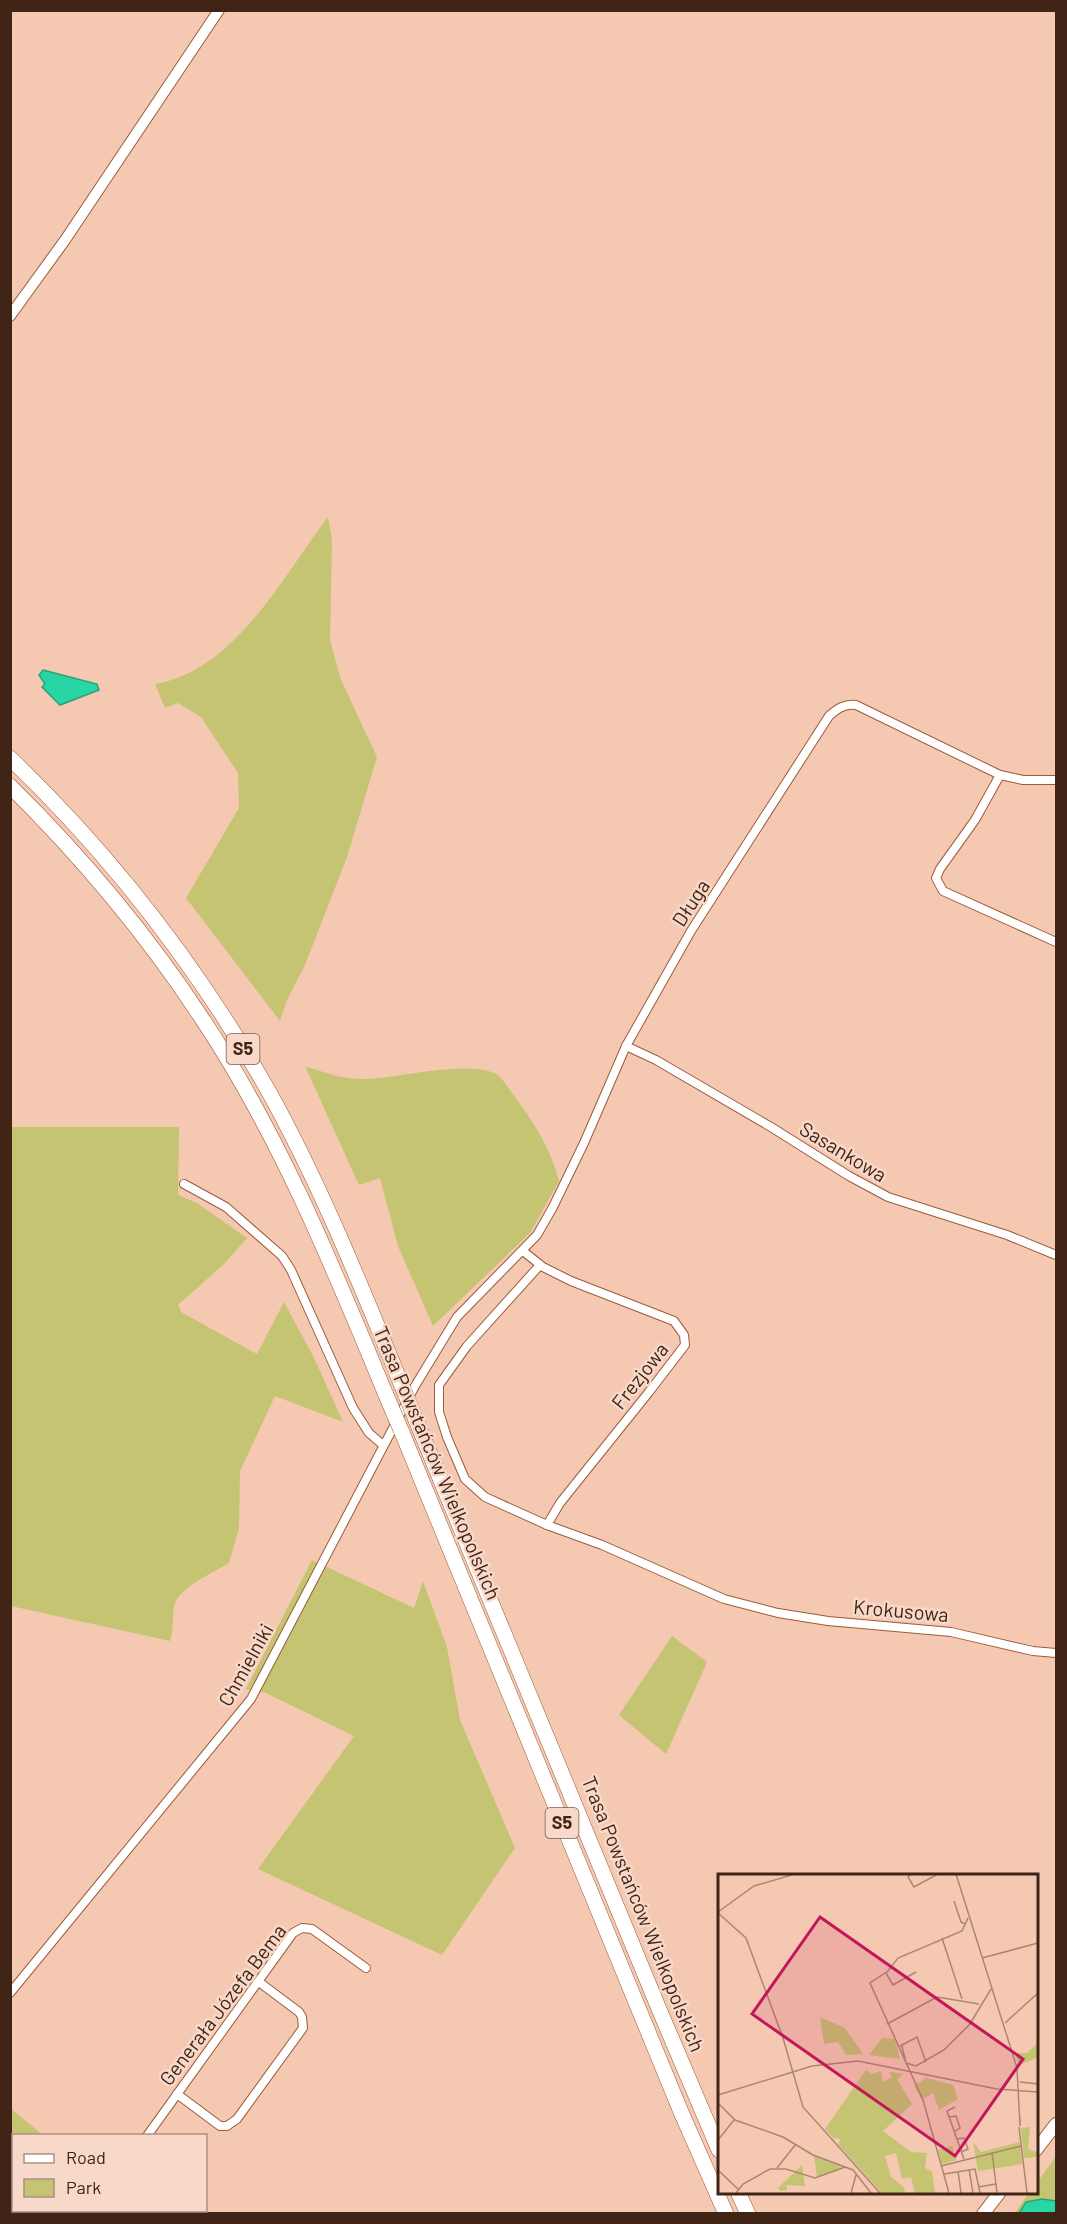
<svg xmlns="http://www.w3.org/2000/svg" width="1067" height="2224" font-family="Barlow,sans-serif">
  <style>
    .green { fill: #c5c472 }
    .water { fill: #27d6a4; stroke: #2ea179; stroke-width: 1.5 }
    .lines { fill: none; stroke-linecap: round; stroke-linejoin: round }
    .minor-casing { stroke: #9d5b38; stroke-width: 10 }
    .tertiary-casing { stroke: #9d5b38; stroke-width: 12 }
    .secondary-casing { stroke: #9d5b38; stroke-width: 14 }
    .motorway-casing { stroke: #9d5b38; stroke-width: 16 }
    .minor { stroke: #fff; stroke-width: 8 }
    .tertiary { stroke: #fff; stroke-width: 10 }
    .secondary { stroke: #fff; stroke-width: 12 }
    .motorway { stroke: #fff; stroke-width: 15 }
    .motorway-bridge-casing { stroke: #9d5b38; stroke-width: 16; stroke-linecap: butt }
    .motorway-bridge { stroke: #fff; stroke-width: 15 }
    .labels { text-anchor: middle; stroke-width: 5; stroke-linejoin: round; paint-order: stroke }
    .shield { fill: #f7d8c9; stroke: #775a4b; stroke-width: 1.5 }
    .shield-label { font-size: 18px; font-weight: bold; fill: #402415 }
    .street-label { font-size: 20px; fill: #402415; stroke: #f7d8c9 }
    .inset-road { fill: none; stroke: #ad8673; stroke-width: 1.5 }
    .view { fill: #c2185b; fill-opacity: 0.15; stroke: #c2185b; stroke-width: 3 }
    .inset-edge { fill: none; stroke: #402415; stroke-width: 3 }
  </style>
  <rect width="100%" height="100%" fill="#f5c8b1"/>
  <g class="green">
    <path d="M328,517L332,540L330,640L341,680L377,757L347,857L305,965L287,1000L280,1021L186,898L239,808L238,773L201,717L178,703L165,708L155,684C235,671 283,576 328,517Z"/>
    <path d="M305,1066C326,1073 344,1080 367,1079C400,1078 470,1059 498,1075C502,1078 506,1085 509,1089C531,1118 550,1146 559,1181L530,1233L433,1326L398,1246L380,1178L359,1185Z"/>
    <path d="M11,1127H179L178,1195L197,1203L247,1238L224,1264L178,1305L181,1312L257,1354L284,1302L314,1358L343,1422L275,1396L240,1471L239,1528L229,1563C214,1572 176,1589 174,1607C172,1619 174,1629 170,1641L11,1606Z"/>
    <path d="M312,1560L414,1608L423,1581L447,1647L460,1720L515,1848L442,1955L258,1869L354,1736L266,1693L246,1689Z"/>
    <path d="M672,1636L707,1662L666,1754L619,1715Z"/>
    <path d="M11,2109L43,2135L14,2136V2210L16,2211L14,2214L10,2213Z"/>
    <path d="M1056,2156V2201L1042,2199L1026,2202L1019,2213L1014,2214L1029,2193L1036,2192V2184Z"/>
  </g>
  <g class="water">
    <path d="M43,670L97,684L99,690L60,705L42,687L45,684L39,675Z"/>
    <path d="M1042,2199L1056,2201V2213H1019L1026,2202Z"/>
  </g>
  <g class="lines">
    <defs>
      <g id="minor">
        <path d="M1000,775L975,820L940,869L936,878L943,891L1056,942"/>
        <path d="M626,1046L656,1060L771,1127L849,1176L888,1197L1007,1235L1056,1255"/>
        <path d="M184,1184L226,1207L282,1256L291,1270L353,1408L369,1433L383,1445"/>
        <path d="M523,1251L543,1267L571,1281L674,1321L684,1335L685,1345L649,1392L560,1503L547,1525"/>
        <path d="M540,1265L467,1346L439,1385V1412L447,1437L465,1479L485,1497L547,1525L602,1545L724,1599L778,1613L828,1621L951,1632L1033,1651L1056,1653"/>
        <path d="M10,1993L251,1699L415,1386L457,1317L537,1235L553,1207L584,1143L626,1046L691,931L829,716C838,708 844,704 856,705L1000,775L1023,780H1056"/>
        <path d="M177,2094L220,2126H227L237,2119L303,2028L302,2017L299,2012L259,1982"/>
        <path d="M147,2136L293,1933L302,1928L312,1929L366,1968"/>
        <path d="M91,2214L94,2210"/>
        <path d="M170,2214L172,2210"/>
      </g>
      <path id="tertiary" d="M10,316L65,240L219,10"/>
      <g id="secondary">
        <path d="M1036,2150L1056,2124"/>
        <path d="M983,2214L1000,2192"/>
      </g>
      <g id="motorway">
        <path d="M10,758C111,855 200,970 269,1092C321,1186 361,1286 402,1386"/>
        <path d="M10,786C82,857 148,936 203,1020C280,1136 333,1267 386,1395"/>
        <path d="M416,1420L659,2009L719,2150"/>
        <path d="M401,1430L681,2112L726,2214"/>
        <path d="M738,2192L748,2214"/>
      </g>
    </defs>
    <use href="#minor" class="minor-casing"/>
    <use href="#tertiary" class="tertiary-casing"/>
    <use href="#secondary" class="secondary-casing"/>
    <use href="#motorway" class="motorway-casing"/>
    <use href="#minor" class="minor"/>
    <use href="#tertiary" class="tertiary"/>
    <use href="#secondary" class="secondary"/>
    <use href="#motorway" class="motorway"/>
    <defs>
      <g id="motorway-bridge">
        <path d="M402,1386L416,1420"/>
        <path d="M386,1395L401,1430"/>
      </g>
    </defs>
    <use href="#motorway-bridge" class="motorway-bridge-casing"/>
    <use href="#motorway-bridge" class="motorway-bridge"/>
  </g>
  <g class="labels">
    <g class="shield">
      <rect x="226.5" y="1034" width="33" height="30" rx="4.5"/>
      <rect x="545.5" y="1808" width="33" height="30" rx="4.5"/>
    </g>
    <g class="shield-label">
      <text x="243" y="1055">S5</text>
      <text x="562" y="1829">S5</text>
    </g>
    <g class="street-label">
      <text transform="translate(691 903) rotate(-57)" y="7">Długa</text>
      <text transform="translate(843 1152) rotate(31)" y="7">Sasankowa</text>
      <text transform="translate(640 1376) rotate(-52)" y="7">Frezjowa</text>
      <text transform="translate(437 1463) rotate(67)" y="7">Trasa Powstańców Wielkopolskich</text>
      <text transform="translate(901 1611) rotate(5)" y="7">Krokusowa</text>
      <text transform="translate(246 1665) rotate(-61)" y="7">Chmielniki</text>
      <text transform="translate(643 1914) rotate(68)" y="7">Trasa Powstańców Wielkopolskich</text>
      <text transform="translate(223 2005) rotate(-53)" y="7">Generała Józefa Bema</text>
    </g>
  </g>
  <g transform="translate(718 1874)">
    <rect width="320" height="320" fill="#f5c8b1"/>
    <path d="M102,143L127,154L145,180L128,181L120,168L106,170ZM164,164L177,165L182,185L151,181ZM319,170V184L301,191L297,179H309ZM148,196L154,200L163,197L165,208L174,203L171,198L185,200L179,205L194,230L165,257L193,278L209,279L207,294L214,298L217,319H197L193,303L184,305L178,279L167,282L173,303L186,313L187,319H164L120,270L123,265L115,264L107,255ZM205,203L235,211L240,225L221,236L215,219L204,226L196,211L207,205ZM312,253L310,275L319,278V283L306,284L303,254ZM255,268L263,278L302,268L304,290L260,297ZM234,272L238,286L224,290L220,276ZM96,282L122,292L120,297L99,303ZM84,291L87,312L69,311V316L63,317L60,314Z" fill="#c5c472"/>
    <path class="inset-road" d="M193,0L190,3L196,13L220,0M238,0L299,194L302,252V243M236,27L243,48L247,50M0,38L36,12L77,0M0,39L28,64L65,164L85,233L162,319M224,64L244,125M264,84L320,69M168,99L175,111L198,98M287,149L320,119M169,150L219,123L261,130M182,172L199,163L208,188M184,172L188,189L198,192L226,176L252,150L273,115M302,208L320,210M0,221L94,192L140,187L279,215L320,218M0,229L17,246L65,263L95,281L135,296L153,319M237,233L229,237L246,285M231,243L238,242L242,254L236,258M301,253L309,319M239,265L246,264L250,275L243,278M0,266L16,246M274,278L279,319M223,292L303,272M59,294L78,270M251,295L255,319M0,296L20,315M240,297L243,319M226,300L257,295L262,319M260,313L278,310M18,319L25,310L52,295H68L97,304L127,293M133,319L138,301M231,319L205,226L152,109L170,97L180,84L244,57L250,44"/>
    <path class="view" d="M102,43L305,185L237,282L34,140Z"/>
    <rect width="320" height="320" class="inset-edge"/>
  </g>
  <rect width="1067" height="2224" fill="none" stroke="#402415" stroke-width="24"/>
  <rect x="12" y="2134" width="195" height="78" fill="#f7d8c9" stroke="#ae9081" stroke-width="1.5"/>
  <rect x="24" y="2154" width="30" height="9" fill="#ffffff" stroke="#ae9081" stroke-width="1.5"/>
  <text x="66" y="2164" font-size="18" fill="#402415">Road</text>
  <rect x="24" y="2179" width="30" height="18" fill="#c5c472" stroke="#ae9081" stroke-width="1.5"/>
  <text x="66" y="2194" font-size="18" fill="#402415">Park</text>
</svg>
